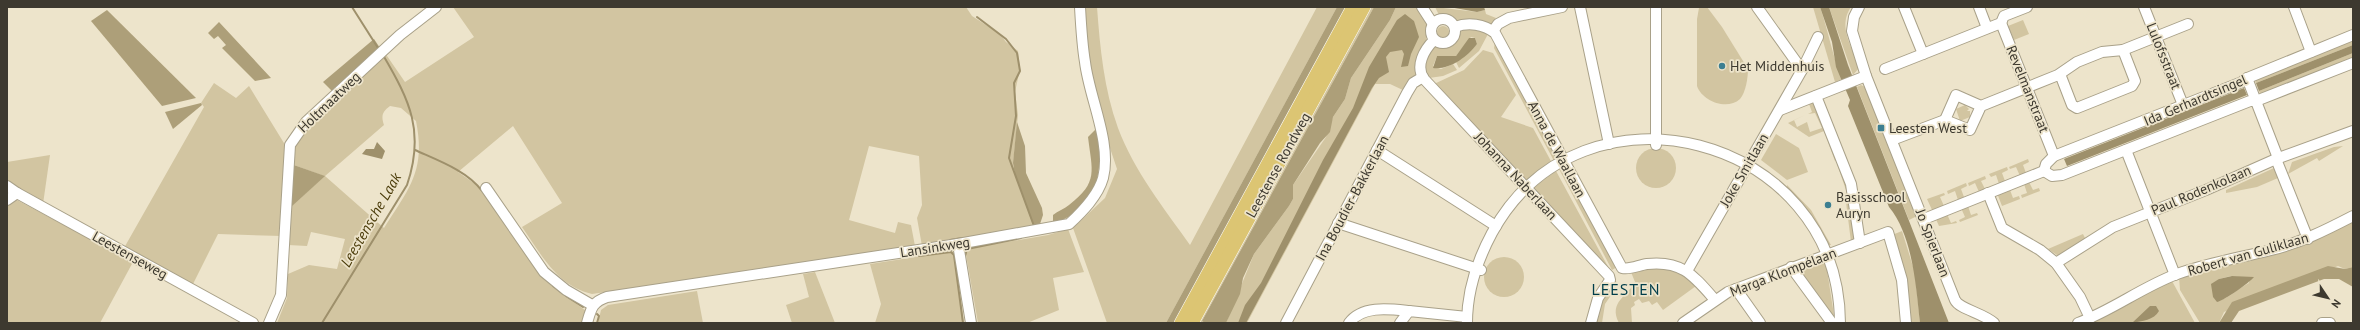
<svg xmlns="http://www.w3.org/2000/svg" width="2360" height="330" font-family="'PT Sans',sans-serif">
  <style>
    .green { fill: #d2c5a1; fill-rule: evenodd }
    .forest { fill: #ad9f79 }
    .water { fill: #9e906b }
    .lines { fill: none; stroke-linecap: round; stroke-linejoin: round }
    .stream { stroke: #9e906b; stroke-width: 2 }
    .minor-casing { stroke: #a9a189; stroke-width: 12 }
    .major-casing { stroke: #fff; stroke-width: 14 }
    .minor { stroke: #fff; stroke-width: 10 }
    .major { stroke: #dcc573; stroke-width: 13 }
    .poi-dot { fill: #3d7f91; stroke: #ede4cb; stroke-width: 1.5 }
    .labels { text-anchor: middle; stroke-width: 3.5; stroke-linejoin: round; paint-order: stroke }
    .street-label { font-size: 14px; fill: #3d392f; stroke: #ede4cb }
    .poi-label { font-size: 14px; fill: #3d392f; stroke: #ede4cb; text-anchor: start }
    .water-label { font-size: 15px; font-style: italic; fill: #4a3b09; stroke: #ede4cb }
    .quarter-label { font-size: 16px; letter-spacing: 1px; fill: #003d4a; stroke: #ede4cb }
  </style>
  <rect width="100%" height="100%" fill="#ede4cb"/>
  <g class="green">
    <path d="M453,7H966L972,16L1000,34L1006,42L1018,51L1020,69L1015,92L1018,115L1013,164L1015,175L1034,228L922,246L917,218L922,205L919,156L869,146L849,220L895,233L898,222L911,225L915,246L592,294C557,286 541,254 522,227L562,203L513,126L458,172L481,188L548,282L586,311L583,323H277L287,298L288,274L309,265L337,269L345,239L311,232L307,246L288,245L290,208L324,176L291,164L293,151L306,127L385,53L405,82L474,37ZM390,106L401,108L416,121C426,171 409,188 384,228L325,176L384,125C381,116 382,112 390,106Z"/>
    <path d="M1082,7H1097C1100,48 1104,89 1118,128C1134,171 1164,208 1190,245L1317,7H1337L1166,323H1107L1073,228L1105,198L1117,169L1095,103Z"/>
    <path d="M1368,7H1374L1202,321L1205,323H1198Z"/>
    <path d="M1396,7H1419C1422,12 1427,19 1427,24C1427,50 1421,70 1405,91L1390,84H1375L1247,323H1226L1254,254L1289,206L1293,199V185L1326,137L1333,117L1345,99L1351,78L1390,20Z"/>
    <path d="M1435,7L1477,12L1485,10L1486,14L1496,18L1491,25L1473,19L1455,21L1449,16L1439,15Z"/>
    <path d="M1707,7L1722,27L1748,69C1748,77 1746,92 1740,99C1727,111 1702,101 1697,86V19L1699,8Z"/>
    <path d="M1813,7H1820C1828,30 1833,58 1842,79L1835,82Z"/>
    <path d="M1829,7H1851C1837,27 1853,48 1859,68L1853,75Z"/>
    <path d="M2023,20L2029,34L2014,40L2008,26Z"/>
    <circle cx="1443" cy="32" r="6"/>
    <path d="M1477,28L1488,34L1479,51L1459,68L1456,62L1477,44L1475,38L1471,37L1456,56H1437L1433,66L1441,69L1453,64L1457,70L1443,76L1429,78L1424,71L1425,61L1433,47L1452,45L1461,29Z"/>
    <path d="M2353,38V45L2256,83L2254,78Z"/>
    <path d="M1495,42L1559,159L1554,161L1494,48Z"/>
    <path d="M1483,50L1493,53L1516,95L1501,117L1533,128L1552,163L1526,182L1434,84L1464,70Z"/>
    <path d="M2353,53V61L2261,96L2259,91Z"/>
    <path d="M214,83L236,98L249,86L287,148L282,236L218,234L193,284L124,248L204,107L201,103Z"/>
    <path d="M1861,85L1867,88L1917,216L1909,220L1857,87Z"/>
    <path d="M1815,102L1838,160L1835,161L1824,131L1809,137L1788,123L1805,115L1794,120L1797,127L1807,122L1810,132L1822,128L1815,113L1808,114L1812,112L1809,104Z"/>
    <path d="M1965,105L1969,109L1967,111H1970V117L1960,121L1956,109Z"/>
    <path d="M1776,134L1799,148L1808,172L1787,180L1761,160Z"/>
    <path d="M2343,146L2319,161L2317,158L2288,174L2292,162L2334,147Z"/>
    <circle cx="1656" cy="168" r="20"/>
    <path d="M50,155L43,204L7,180V162Z"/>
    <path d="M2028,159L2029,162L2023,165L2026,173L2020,176L2016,167L2010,169L2009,167Z"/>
    <path d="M1839,163L1845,179L1856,240L1851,242L1845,194L1847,193L1837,164Z"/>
    <path d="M1562,167L1617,267L1612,270L1559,169Z"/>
    <path d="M2007,167L2008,170L2002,173L2005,181L1999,184L1996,175L1991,177L1989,174Z"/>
    <path d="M2274,168L2278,178L2257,187L2226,193V190Z"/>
    <path d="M1556,171L1618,285L1605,304L1602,323H1594L1595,312L1612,281L1532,189Z"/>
    <path d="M1985,176L1986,179L1981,181L1985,189L1974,194L1979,192L1975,183L1969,186L1968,183Z"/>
    <path d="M2029,182L2033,190L2039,188L2040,191L2022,198L2021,195L2027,193L2024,184Z"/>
    <path d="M1966,183L1967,186L1961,189L1964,197L1953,202L1958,200L1955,191L1948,194L1947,191Z"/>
    <path d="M1787,185L1811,210L1831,245H1825L1826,242L1804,207L1787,190Z"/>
    <path d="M2010,190L2013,198L2019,196L2020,199L2002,206L1997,193Z"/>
    <path d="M1944,193L1945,195L1940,197L1944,206L1948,204L1933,212L1927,199Z"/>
    <path d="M15,199L133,262L100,323H7V205Z"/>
    <path d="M1968,206L1971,215L1977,213L1978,215L1960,222L1959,220L1965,217L1961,208Z"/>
    <path d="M1947,214L1951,223L1956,221L1957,223L1939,226L1935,217Z"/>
    <path d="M2353,221V267L2345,269L2338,266L2224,312L2219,323H2200L2180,290L2179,277ZM2231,276L2248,278L2249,283C2238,288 2229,299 2217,301L2219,279Z"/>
    <path d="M1068,229L1084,272L1053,278L1059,310L1027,323H978L965,249L1048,235Z"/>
    <path d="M1902,231L1915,273L1920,323H1908V289L1906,288L1892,235Z"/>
    <path d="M2083,234L2086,240L2061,255H2057L2048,249Z"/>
    <path d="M955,251L964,323H875L881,304L870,264Z"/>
    <path d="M1825,257L1835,322L1797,268Z"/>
    <circle cx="1504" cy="277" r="20"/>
    <path d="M1660,266L1685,273L1707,297L1696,286L1663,310L1657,302L1652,305L1649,301L1642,303L1639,299L1634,302L1635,305L1631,308L1632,323H1619C1608,302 1628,296 1635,282L1631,272Z"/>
    <path d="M815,272L835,323H792L786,305L809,297L803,274Z"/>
    <path d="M2172,281L2195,323H2084Z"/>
    <path d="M697,291L703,323H598L601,310L608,305Z"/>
  </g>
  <g class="forest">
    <path d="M1337,7H1350L1178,323H1166Z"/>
    <path d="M1374,7H1396L1390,20L1351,78L1345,99L1333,117L1330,132L1320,143L1293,185V199L1289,206L1254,254L1243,278L1240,294L1226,323H1205L1202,321Z"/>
    <path d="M107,10L196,98L162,106L91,21Z"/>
    <path d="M219,22L271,78L255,81L222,48L226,45L218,36L214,39L208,33Z"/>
    <path d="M374,39L380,48L332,91L323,82Z"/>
    <path d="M201,103L202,105L173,129L165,112Z"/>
    <path d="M1017,122L1025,146L1026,173L1042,208L1043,215L1039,227L1034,228L1015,175L1013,163Z"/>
    <path d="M1096,129C1105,172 1098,208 1053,224V215C1058,211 1064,209 1069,205C1099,182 1092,171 1088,137Z"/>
    <path d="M291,164L325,176L290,208Z"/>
    <path d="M2328,266L2345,269L2353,267V287L2339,279H2324L2239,311L2231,323H2219L2232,302Z"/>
  </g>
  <g class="water">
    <path d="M1449,7H1484L1485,10L1477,12Z"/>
    <path d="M1820,7H1829L1848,65L1949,323H1920C1916,287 1913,236 1889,207L1848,106L1850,100L1836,67L1832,42Z"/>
    <path d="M1405,14L1414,21L1419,37L1411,54L1408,66L1401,67L1404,54L1402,50L1390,52L1386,57L1389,72L1379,78L1372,88L1246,323H1238L1245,305L1261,283L1323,160L1353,108L1369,67L1397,20Z"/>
    <path d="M1469,38H1475L1477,44C1467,57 1450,70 1433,68L1437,56H1456Z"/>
    <path d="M2353,45V53L2259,91L2256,83Z"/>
    <path d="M2244,88L2247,95L2067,166L2064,159Z"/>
    <path d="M377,142L385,151L382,159L362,154L366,149H374Z"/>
    <path d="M2232,276L2254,277C2249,283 2225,300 2217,302L2213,297L2211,284L2219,279Z"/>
    <path d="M2150,306H2156L2159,311C2154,320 2142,321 2132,323Z"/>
  </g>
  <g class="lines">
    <g class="stream">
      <path d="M352,7L378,48"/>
      <path d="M977,17L1006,39L1017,53L1020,71L1014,83L1016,116L1009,158L1034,226"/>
      <path d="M415,150C437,160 468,171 482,191"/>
      <path d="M950,240L962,238"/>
      <path d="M919,256L951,252L954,255L963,323"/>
      <path d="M965,256L967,249L1021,238"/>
      <path d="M553,286L561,292"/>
      <path d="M566,296L583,307"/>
      <path d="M597,314L599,316L597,323"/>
      <path d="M322,323L407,185C425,132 410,101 383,55"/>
    </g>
    <defs>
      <g id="minor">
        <path d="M1422,7L1433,24"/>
        <path d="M1580,7L1609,144"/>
        <path d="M1757,7L1802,70"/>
        <path d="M1859,7L1854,17L1852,31L1866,76L1955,300C1959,309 1983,313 1994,323"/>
        <path d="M1904,7L1923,54L2001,23L2004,16L2027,7"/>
        <path d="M1979,7L1987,28"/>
        <path d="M2144,7L2183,105"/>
        <path d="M2294,7L2311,52"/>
        <circle cx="1443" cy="31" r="12"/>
        <path d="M2001,23L2054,156"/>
        <path d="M1455,27C1468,22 1484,24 1495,33L1622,268C1630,270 1639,265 1647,264C1682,260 1694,276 1715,300"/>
        <path d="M1493,31L1498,24L1509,18L1562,7"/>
        <path d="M2353,35L2245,79L2242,82L2054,156L2046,164L2044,171L2052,176L2062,175L2250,101H2256L2353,63"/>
        <path d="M1434,40C1424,50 1415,66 1424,79L1609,276L1610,280L1598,298L1591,323"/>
        <path d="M2123,50L2188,24"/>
        <path d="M1885,69L1923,54"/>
        <path d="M2247,78L2278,158"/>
        <path d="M1816,96L1851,184L1860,243"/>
        <path d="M1981,106L1956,95L1945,120L1970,130L1981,106L2058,75L2077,62L2102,52L2123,50L2135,81L2132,86L2077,108L2072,105L2060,74"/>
        <path d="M1780,110L1866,76"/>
        <path d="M1892,140L1945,120"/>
        <path d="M1656,145V7"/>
        <path d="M1377,150L1496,226"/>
        <path d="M2126,150L2175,275"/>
        <path d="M2276,159L2308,239"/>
        <path d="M7,186L17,193L253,323"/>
        <path d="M486,188L544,272L566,290L592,305"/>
        <path d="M1988,193L2002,228L2040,250L2056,263L2080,297L2090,318"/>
        <path d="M7,200L17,193"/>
        <path d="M1924,219L2044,171"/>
        <path d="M1338,223L1481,270"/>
        <path d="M958,244L971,323"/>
        <path d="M2056,263L2113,227L2206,190L2276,159L2353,131"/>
        <path d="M1791,267L1832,323"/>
        <path d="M1687,271L1802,70L1818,37"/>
        <path d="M1736,289L1760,323"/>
        <path d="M269,323L281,295L290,145L306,122L400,35L436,7"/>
        <path d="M587,323C591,309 592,302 607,297L958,244L1069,224C1082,212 1098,196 1103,178C1112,143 1089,97 1085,62C1082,44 1081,25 1080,7"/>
        <path d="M1286,323L1407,93L1413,83L1423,77"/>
        <path d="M1349,323C1362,305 1390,309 1409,311"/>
        <path d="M1400,323L1409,311L1467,317"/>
        <path d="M1467,323C1467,292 1477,261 1492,233C1582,68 1839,135 1840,323"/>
        <path d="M1683,323L1728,292L1888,232L1902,280L1906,323"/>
        <path d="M2078,323C2113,310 2142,287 2177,274C2208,263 2239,258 2271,250C2300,243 2326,230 2353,216"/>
        <path d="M2322,323H2330"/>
      </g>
      <g id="major">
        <path d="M1181,323L1353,7"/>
        <path d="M1192,323L1364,7"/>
      </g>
    </defs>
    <use href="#minor" class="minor-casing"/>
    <use href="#major" class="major-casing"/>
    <use href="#minor" class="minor"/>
    <use href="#major" class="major"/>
  </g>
  <g class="poi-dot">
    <circle cx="1722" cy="66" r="4"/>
    <rect x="1877" y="124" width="8" height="8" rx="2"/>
    <circle cx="1828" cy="205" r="4"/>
  </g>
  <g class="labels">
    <g class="street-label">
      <text transform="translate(2164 56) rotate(68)" y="5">Lulofsstraat</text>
      <text transform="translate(2028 89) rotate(68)" y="5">Revelmanstraat</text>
      <text transform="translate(2195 100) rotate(-23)" y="5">Ida Gerhardtsingel</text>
      <text transform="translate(329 102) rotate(-44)" y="5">Holtmaatweg</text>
      <text transform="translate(1557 149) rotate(62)" y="5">Anna de Waallaan</text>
      <text transform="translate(1278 165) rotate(-61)" y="5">Leestense Rondweg</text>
      <text transform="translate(1744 170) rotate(-60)" y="5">Joke Smitlaan</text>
      <text transform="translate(1516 176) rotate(47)" y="5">Johanna Naberlaan</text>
      <text transform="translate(2201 190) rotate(-23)" y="5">Paul Rodenkolaan</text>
      <text transform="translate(1352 198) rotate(-62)" y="5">Ina Boudier-Bakkerlaan</text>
      <text transform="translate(1933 243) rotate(69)" y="5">Jo Spierlaan</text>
      <text transform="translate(935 247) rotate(-9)" y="5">Lansinkweg</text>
      <text transform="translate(2248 254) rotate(-16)" y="5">Robert van Guliklaan</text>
      <text transform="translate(130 255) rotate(29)" y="5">Leestenseweg</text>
      <text transform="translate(1783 272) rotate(-21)" y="5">Marga Klompélaan</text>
    </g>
    <g class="poi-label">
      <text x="1730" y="71">Het Middenhuis</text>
      <text x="1889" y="133">Leesten West</text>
      <text x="1836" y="202">Basisschool<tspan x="1836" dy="16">Auryn</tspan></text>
    </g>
    <g class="water-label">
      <text transform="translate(371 220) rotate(-60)" y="5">Leestensche Laak</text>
    </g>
    <g class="quarter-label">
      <text x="1626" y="295">LEESTEN</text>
    </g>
  </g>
  <rect width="2360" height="330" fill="none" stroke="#3d392f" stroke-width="16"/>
  <g transform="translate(2328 298) rotate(125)" stroke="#ede4cb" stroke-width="3" paint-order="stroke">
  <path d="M0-3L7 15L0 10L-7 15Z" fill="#3d392f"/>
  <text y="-6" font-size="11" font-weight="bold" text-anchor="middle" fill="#3d392f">N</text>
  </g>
</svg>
